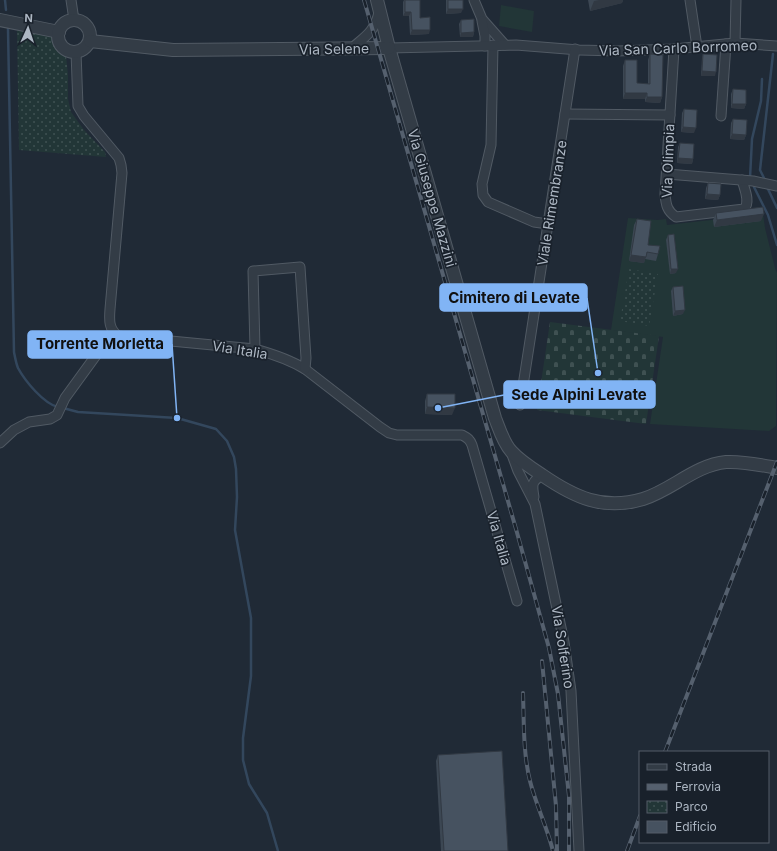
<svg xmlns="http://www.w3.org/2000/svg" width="777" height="851" font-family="Inter,sans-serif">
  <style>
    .green { fill: #223637 }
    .cemetery { fill: url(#cemetery-stones) }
    .park { fill: url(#park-dots) }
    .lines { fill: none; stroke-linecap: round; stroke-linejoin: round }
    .stream { stroke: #33475d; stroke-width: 2.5 }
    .minor-casing { stroke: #515a64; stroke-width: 11 }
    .tertiary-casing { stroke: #515a64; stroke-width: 14 }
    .minor { stroke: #333c46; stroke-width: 9 }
    .tertiary { stroke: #333c46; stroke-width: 12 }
    .rail-casing { stroke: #55606e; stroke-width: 4 }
    .rail { stroke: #19212b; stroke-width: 2.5; stroke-dasharray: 8; stroke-linecap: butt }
    .wall { fill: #3c4753 }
    .shaded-wall { fill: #313943 }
    .building { fill: #465260; stroke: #313943 }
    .labels { text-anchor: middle; stroke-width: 3.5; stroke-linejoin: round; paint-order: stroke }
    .street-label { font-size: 14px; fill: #adb7c3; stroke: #19212b }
    .leader { fill: none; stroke: #81b4f5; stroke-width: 1.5 }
    .callout-dot { fill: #81b4f5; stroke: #19212b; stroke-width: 1.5 }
    .callout { fill: #81b4f5; stroke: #81b4f5; stroke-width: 1.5 }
    .callout-label { font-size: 15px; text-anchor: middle; font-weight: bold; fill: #111 }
  </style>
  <defs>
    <pattern id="cemetery-stones" width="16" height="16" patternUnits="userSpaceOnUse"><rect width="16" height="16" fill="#223637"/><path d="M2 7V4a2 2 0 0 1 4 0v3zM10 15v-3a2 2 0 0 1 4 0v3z" fill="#3f5152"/></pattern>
    <pattern id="park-dots" width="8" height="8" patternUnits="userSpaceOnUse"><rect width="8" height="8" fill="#223637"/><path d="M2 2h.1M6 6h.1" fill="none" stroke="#3f5152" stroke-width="1.8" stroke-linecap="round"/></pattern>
  </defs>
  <rect width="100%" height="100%" fill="#202a36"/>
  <g class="green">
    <path d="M501,5L534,11L532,32L499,26Z"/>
    <path d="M763,214L765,228L775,268L777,273L776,426L769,431L650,424L663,337L611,330L628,218L658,220L666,219L667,225Z"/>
  </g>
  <path class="cemetery" d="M550,322L659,336L646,424L537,410Z"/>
  <g class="park">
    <path d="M17,29L52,36C55,45 57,53 66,56L68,75V99L71,112L84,130L105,152L106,157L19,150Z"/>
    <path d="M629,269L658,274L649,326L620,321Z"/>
  </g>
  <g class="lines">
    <g class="stream">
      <path d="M5,0L6,10"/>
      <path d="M8,29L14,352C15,357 16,363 18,368C25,381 44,404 58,407"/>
      <path d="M750,178L752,139L761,101L762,79"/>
      <path d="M765,180L760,170L773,54"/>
      <path d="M754,187L768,215L777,245"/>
      <path d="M767,187L777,208"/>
      <path d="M63,408L78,412L177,418L216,429L227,441L234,457L236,469L237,497L235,530L251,618V676L243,738V760L249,784L267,813L278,851"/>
    </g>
    <defs>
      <g id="minor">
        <path d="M71,0L74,20"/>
        <path d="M474,0L482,19L505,45"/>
        <path d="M690,0L697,47"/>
        <path d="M482,21L485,36V46"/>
        <path d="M735,43L736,0"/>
        <path d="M493,45L491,145L482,184L483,195L488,202L534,222L548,224"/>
        <path d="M352,48C366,36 374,32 379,13"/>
        <path d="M389,48L516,45L579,50L617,51L674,49L735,43L777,46"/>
        <path d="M674,49L665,194C666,205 667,211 676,217L744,209C751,202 744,188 742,180"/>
        <path d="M76,52L78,106L84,116L119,158L121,165L122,173L110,309C109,321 109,329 118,336L255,349C273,354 289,359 305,369L380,427L389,433L397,435H462C468,438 470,440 472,445L517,601"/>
        <path d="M565,114L670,115"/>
        <path d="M721,116L726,44"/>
        <path d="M667,174L753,181L777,186"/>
        <path d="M255,349L253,271L300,267L306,358L305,369"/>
        <path d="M520,405L575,49"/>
        <path d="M0,443L14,430L29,422L50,419L57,415L65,398L113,332"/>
        <path d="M511,452L518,471L535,504L564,642L571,691L579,851"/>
        <path d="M534,497C532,485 531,481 543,475"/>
      </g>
      <g id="tertiary">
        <path d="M377,0L389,48L495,418C499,428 503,442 511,451C519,460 531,468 542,475C574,497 603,511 643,499C672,490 695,465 726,462C743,461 761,465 777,468"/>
        <path d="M0,20L59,32"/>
        <circle cx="74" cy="36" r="16"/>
        <path d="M90,41L173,50L389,48"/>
      </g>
    </defs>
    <use href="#minor" class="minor-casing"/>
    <use href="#tertiary" class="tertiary-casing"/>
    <use href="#minor" class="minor"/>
    <use href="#tertiary" class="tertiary"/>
    <defs>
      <g id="rail">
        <path d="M364,0L516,529L549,648L558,694L569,796V851"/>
        <path d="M542,661L556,806L557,851"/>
        <path d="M523,693C524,722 523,753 530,781C536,805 547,827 553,851"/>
        <path d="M665,752L777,462"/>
        <path d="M627,851L640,816"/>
      </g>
    </defs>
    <use href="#rail" class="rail-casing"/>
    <use href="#rail" class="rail"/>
  </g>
  <g class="wall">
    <path d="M404,0H420V18L429,34L410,35L409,16H403V2Z"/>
    <path d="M446,0H463L461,13L446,14Z"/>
    <path d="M588,0H623L622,3L590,11Z"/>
    <path d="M461,20L474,32L473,37H460L459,24Z"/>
    <path d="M650,54L662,97L660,103L645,102V99H623V66L625,60L637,83L648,84V60Z"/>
    <path d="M703,54L715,76H701L702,58Z"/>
    <path d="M733,89L746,104L744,109L731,108V94Z"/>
    <path d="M684,109L694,133L681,132L682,113Z"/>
    <path d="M733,119L746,135L744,140L730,139L731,123Z"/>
    <path d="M680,143L693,159L692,164L677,163L678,147Z"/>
    <path d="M708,183L720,195L718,200L705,199L706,188Z"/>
    <path d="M716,213L761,221L714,227L713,220Z"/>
    <path d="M637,219L648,245L658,254L656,261L645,259L644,263L629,261L634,225Z"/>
    <path d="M668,235L676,273L670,274L666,240Z"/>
    <path d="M673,287L683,314L673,316L671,291Z"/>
    <path d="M427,394L452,415L425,414V401Z"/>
    <path d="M438,755L508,851H441L436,761Z"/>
  </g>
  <g class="shaded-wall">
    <path d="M599,0H623L622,3L590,11L594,1Z"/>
    <path d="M448,9H463L461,13L446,14Z"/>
    <path d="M405,12H411L409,16H403Z"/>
    <path d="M412,30H430L429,34L410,35Z"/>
    <path d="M474,32L473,37H460L461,33Z"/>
    <path d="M702,71L716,72L715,76H701Z"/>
    <path d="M625,93H647L645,99H623Z"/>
    <path d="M647,97H662L660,103L645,102Z"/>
    <path d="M732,104H746L744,109L731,108Z"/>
    <path d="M683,127L696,128L694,133L681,132Z"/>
    <path d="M732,134L746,135L744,140L730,139Z"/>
    <path d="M678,158L693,159L692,164L677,163Z"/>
    <path d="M707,194L720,195L718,200L705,199Z"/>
    <path d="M764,214L761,221L714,227L717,220Z"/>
    <path d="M631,255L646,257L644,263L629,261Z"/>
    <path d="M671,269H678L676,273L670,274Z"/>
    <path d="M685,310L683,314L673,316L675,311Z"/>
    <path d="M427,407L455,408L452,415L425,414Z"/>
  </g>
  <g class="building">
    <path d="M405,0H420V18L430,17V30H412L411,12H405Z"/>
    <rect x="448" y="0" width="15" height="9"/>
    <path d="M474,19V32L461,33V20Z"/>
    <path d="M650,54L663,55L662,97H647V93H625V60H637V83L650,84Z"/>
    <path d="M703,54L717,55L716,72L702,71Z"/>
    <path d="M733,89L746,90V104H732Z"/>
    <path d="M684,109L697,110L696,128L683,127Z"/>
    <path d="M733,119L747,120L746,135L732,134Z"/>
    <path d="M680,143L694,144L693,159L678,158Z"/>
    <path d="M708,183L721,184L720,195L707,194Z"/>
    <path d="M763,207L764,214L717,220L716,213Z"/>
    <path d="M637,219L651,221L648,245L660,246L658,254L647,252L646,257L631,255Z"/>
    <path d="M674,234L678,269H671L668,235Z"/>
    <path d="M683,286L685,310L675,311L673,287Z"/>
    <path d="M427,394H455V408L427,407Z"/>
    <path d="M502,751L508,851H444L438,755Z"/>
  </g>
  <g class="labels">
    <g class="street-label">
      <text transform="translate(678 48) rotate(-2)" y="5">Via San Carlo Borromeo</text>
      <text transform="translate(334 49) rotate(-1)" y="5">Via Selene</text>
      <text transform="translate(668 161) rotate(-88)" y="5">Via Olimpia</text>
      <text transform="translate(432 198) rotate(74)" y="5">Via Giuseppe Mazzini</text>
      <text transform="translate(552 203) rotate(-81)" y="5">Viale Rimembranze</text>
      <text transform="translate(240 350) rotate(9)" y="5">Via Italia</text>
      <text transform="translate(499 538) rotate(74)" y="5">Via Italia</text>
      <text transform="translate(563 647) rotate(81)" y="5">Via Solferino</text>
    </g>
  </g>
  <path class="leader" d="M598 373L587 298M177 418L172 344M438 408L504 395"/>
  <g class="callout-dot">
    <circle cx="598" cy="373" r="4"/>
    <circle cx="177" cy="418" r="4"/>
    <circle cx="438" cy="408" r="4"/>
  </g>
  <g class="callout">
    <rect x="440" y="284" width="147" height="27" rx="4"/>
    <rect x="28" y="331" width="144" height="27" rx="4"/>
    <rect x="504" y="381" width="151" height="27" rx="4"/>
  </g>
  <g class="callout-label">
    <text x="514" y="303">Cimitero di Levate</text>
    <text x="100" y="349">Torrente Morletta</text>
    <text x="579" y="400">Sede Alpini Levate</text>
  </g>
  <rect x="639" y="751" width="130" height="92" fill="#19212b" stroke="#545d68"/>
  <rect x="647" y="764" width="20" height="6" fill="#333c46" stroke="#545d68"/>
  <text x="675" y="771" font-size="12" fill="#adb7c3">Strada</text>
  <rect x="647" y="784" width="20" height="6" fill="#55606e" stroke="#545d68"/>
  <text x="675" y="791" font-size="12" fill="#adb7c3">Ferrovia</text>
  <rect x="647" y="801" width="20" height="12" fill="url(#park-dots)" stroke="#545d68"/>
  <text x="675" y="811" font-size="12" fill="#adb7c3">Parco</text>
  <rect x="647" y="821" width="20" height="12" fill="#465260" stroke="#545d68"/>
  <text x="675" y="831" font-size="12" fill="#adb7c3">Edificio</text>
  <g transform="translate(28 28) rotate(3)" stroke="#19212b" stroke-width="3" paint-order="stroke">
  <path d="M0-3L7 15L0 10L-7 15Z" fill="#adb7c3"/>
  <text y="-6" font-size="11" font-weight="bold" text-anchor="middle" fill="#adb7c3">N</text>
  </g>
</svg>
